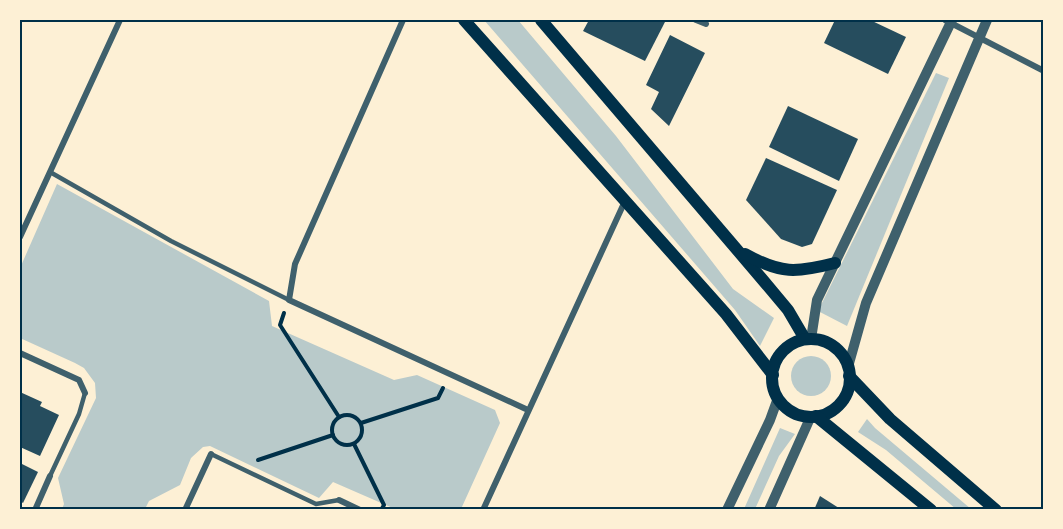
<svg xmlns="http://www.w3.org/2000/svg" width="1063" height="529" font-family="'Space Grotesk',sans-serif">
  <style>
    .green { fill: #b9caca }
    .building { fill: #264d5e }
    .lines { fill: none; stroke-linecap: round; stroke-linejoin: round }
    .path { stroke: #003049; stroke-width: 4 }
    .service { stroke: #3f606c; stroke-width: 4.5 }
    .minor { stroke: #3f606c; stroke-width: 6 }
    .tertiary { stroke: #3f606c; stroke-width: 10 }
    .secondary { stroke: #003049; stroke-width: 12 }
    .neatline { fill: none; stroke: #003049; stroke-width: 2 }
  </style>
  <rect width="100%" height="100%" fill="#fdf0d5"/>
  <g class="green">
    <path d="M484,20H518L616,136L733,289L774,318L760,346L735,310Z"/>
    <path d="M936,73L949,78L847,326L818,311Z"/>
    <path d="M57,184L269,301L272,326L394,380L417,375L495,410L500,423L461,509H395L333,482L319,498L210,446L203,447L191,458L180,485L149,501L145,509H62L64,504L58,478L96,398L95,383L84,368L75,363L20,338V268Z"/>
    <circle cx="811" cy="376" r="20"/>
    <path d="M867,419L875,428L971,509H956L886,450L858,432Z"/>
    <path d="M780,428L795,434L779,456L755,509H744Z"/>
  </g>
  <g class="building">
    <path d="M589,20H666L645,61L583,31Z"/>
    <path d="M835,20H870L906,37L888,74L824,43Z"/>
    <path d="M670,35L705,53L669,126L651,109L659,92L646,85Z"/>
    <path d="M788,106L858,139L839,181L769,147Z"/>
    <path d="M766,158L837,190L812,244L802,247L781,239L746,200Z"/>
    <path d="M20,392L42,402L40,406L59,415L40,456L20,447Z"/>
    <path d="M20,463L38,472L23,503L20,501Z"/>
    <path d="M820,496L842,510H814Z"/>
  </g>
  <g class="lines">
    <g class="path">
      <path d="M284,313L280,325L339,417"/>
      <circle cx="347" cy="430" r="15"/>
      <path d="M361,423L438,398L443,388"/>
      <path d="M354,444L384,505L381,510"/>
      <path d="M258,460L333,435"/>
    </g>
    <g class="service">
      <path d="M50,172L171,241L289,300"/>
      <path d="M211,454L316,504L339,500"/>
      <path d="M50,476L79,414L85,393"/>
    </g>
    <g class="minor">
      <path d="M403,20L295,264L289,300L528,410"/>
      <path d="M696,20L706,24"/>
      <path d="M945,20L1044,71"/>
      <path d="M20,237L120,20"/>
      <path d="M20,353L79,380L85,393"/>
      <path d="M339,500L360,510"/>
      <path d="M35,510L50,476"/>
      <path d="M185,510L211,454"/>
      <path d="M483,510L625,201"/>
    </g>
    <g class="tertiary">
      <path d="M811,339L817,300L952,20"/>
      <path d="M848,367L866,303L987,20"/>
      <path d="M727,510L770,420L778,398"/>
      <path d="M769,510L811,416"/>
    </g>
    <g class="secondary">
      <path d="M464,20L726,314L773,375"/>
      <path d="M541,20L762,279L788,310L805,339"/>
      <path d="M745,254C781,274 796,273 835,263"/>
      <circle cx="811" cy="378" r="39"/>
      <path d="M849,376L890,419L996,510"/>
      <path d="M816,416L931,510"/>
    </g>
  </g>
  <rect width="1063" height="529" fill="none" stroke="#fdf0d5" stroke-width="42"/>
  <rect x="21" y="21" width="1021" height="487" class="neatline"/>
</svg>
